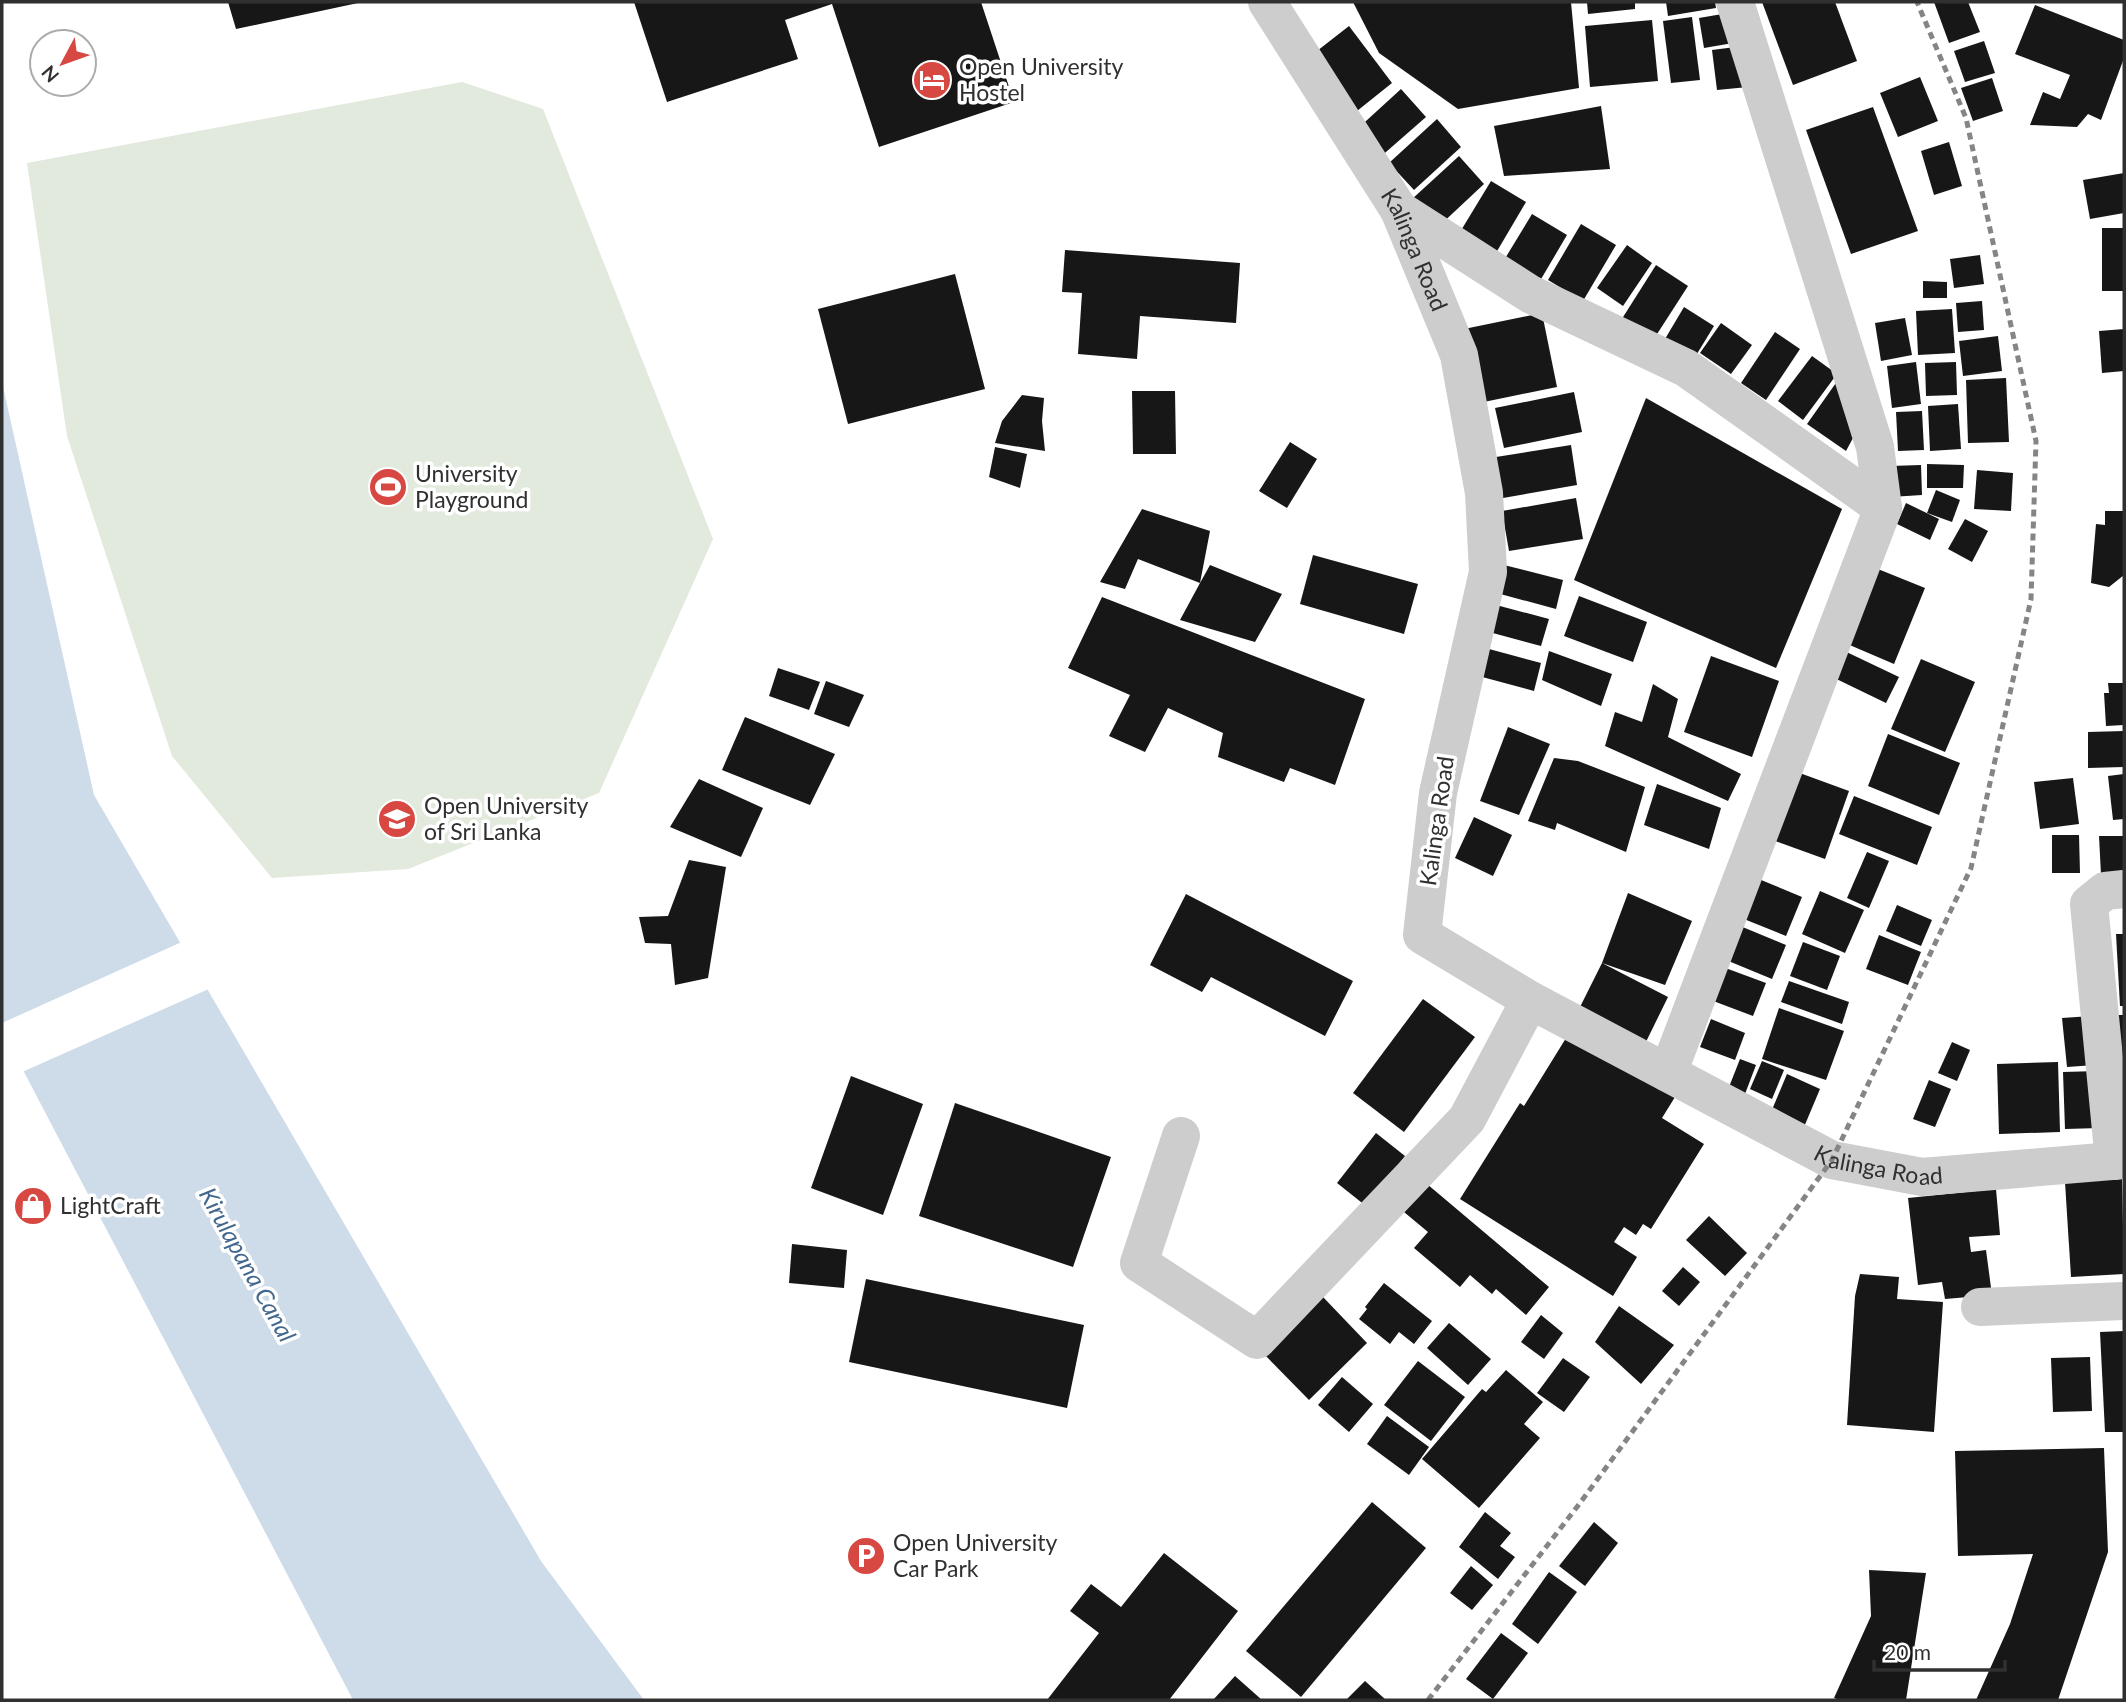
<svg xmlns="http://www.w3.org/2000/svg" width="2126" height="1702" font-family="Lato,sans-serif">
  <style>
    .green { fill: #e2e9dd }
    .water { fill: #cedcea }
    .pier { fill: #fff }
    .building { fill: #171717 }
    .lines { fill: none; stroke-linecap: round; stroke-linejoin: round }
    .minor { stroke: #cdcdcd; stroke-width: 38 }
    .rail { stroke: #858585; stroke-width: 5; stroke-dasharray: 7 5; stroke-linecap: butt }
    .labels { text-anchor: middle; stroke-width: 7; stroke-linejoin: round; paint-order: stroke }
    .poi-label { font-size: 23px; fill: #303030; stroke: #fff; text-anchor: start }
    .street-label { font-size: 23px; fill: #303030; stroke: #fff }
    .water-label { font-size: 24px; font-style: italic; fill: #44688d; stroke: #fff }
  </style>
  <rect width="100%" height="100%" fill="#fff"/>
  <path class="green" d="M462,82L543,109L713,539L599,793L408,869L272,878L172,756L67,436L27,163Z"/>
  <path class="water" d="M2,382L94,795L541,1561L644,1700H353L2,1030Z"/>
  <path class="pier" d="M184,941L211,988L20,1073L2,1038V1023Z"/>
  <g class="building">
    <path d="M228,2H358V3L236,29Z"/>
    <path d="M634,2H981L1014,102L879,147L832,4L785,20L798,59L667,102Z"/>
    <path d="M1353,2H1571L1579,88L1458,109L1379,53Z"/>
    <path d="M1587,2H1635V9L1588,14Z"/>
    <path d="M1666,2H1715L1716,8L1668,16Z"/>
    <path d="M1762,2H1835L1857,61L1793,85Z"/>
    <path d="M1934,2H1968L1980,32L1949,43Z"/>
    <path d="M2035,5L2124,40V58L2101,120L2088,114L2077,127L2030,125L2043,92L2060,99L2070,75L2015,54Z"/>
    <path d="M1734,12L1739,42L1704,48L1699,18Z"/>
    <path d="M1692,17L1700,80L1671,83L1663,21Z"/>
    <path d="M1652,20L1658,81L1590,87L1585,26Z"/>
    <path d="M1349,26L1392,83L1352,115L1308,58Z"/>
    <path d="M1984,41L1995,73L1965,82L1954,51Z"/>
    <path d="M1743,46L1748,87L1717,90L1712,50Z"/>
    <path d="M1920,77L1938,121L1898,137L1880,93Z"/>
    <path d="M1992,78L2003,111L1973,121L1961,88Z"/>
    <path d="M1401,89L1426,117L1378,159L1354,132Z"/>
    <path d="M1601,106L1610,169L1504,176L1494,126Z"/>
    <path d="M1873,107L1918,231L1851,254L1806,130Z"/>
    <path d="M1437,119L1461,147L1414,190L1389,163Z"/>
    <path d="M1949,142L1962,186L1934,195L1921,151Z"/>
    <path d="M1459,156L1484,184L1437,228L1411,200Z"/>
    <path d="M2124,173V213L2090,219L2083,180Z"/>
    <path d="M1491,181L1526,202L1493,258L1457,237Z"/>
    <path d="M1532,214L1567,235L1534,291L1498,270Z"/>
    <path d="M1581,224L1616,245L1583,301L1548,280Z"/>
    <rect x="2102" y="228" width="22" height="63"/>
    <path d="M1627,245L1652,263L1623,306L1597,288Z"/>
    <path d="M1065,250L1240,263L1236,323L1140,316L1137,359L1078,354L1082,293L1062,292Z"/>
    <path d="M1980,255L1984,284L1954,288L1950,259Z"/>
    <path d="M1656,265L1688,286L1650,345L1618,325Z"/>
    <path d="M955,274L985,389L848,424L818,309Z"/>
    <path d="M1923,281L1947,282V298H1923Z"/>
    <path d="M1982,301L1984,330L1958,332L1956,303Z"/>
    <path d="M1684,307L1714,326L1692,362L1662,344Z"/>
    <path d="M1952,309L1955,353L1918,355L1916,311Z"/>
    <path d="M1542,313L1557,387L1479,403L1464,329Z"/>
    <path d="M1905,318L1912,355L1881,361L1875,323Z"/>
    <path d="M1721,323L1752,345L1731,374L1700,353Z"/>
    <path d="M2124,329V371L2102,373L2099,331Z"/>
    <path d="M1775,332L1800,349L1766,400L1741,383Z"/>
    <path d="M1998,336L2002,371L1963,376L1959,341Z"/>
    <path d="M1812,356L1837,374L1803,420L1778,401Z"/>
    <path d="M1916,362L1921,404L1892,408L1887,366Z"/>
    <path d="M1956,362L1957,395L1926,396L1925,363Z"/>
    <path d="M2006,378L2009,442L1968,443L1966,380Z"/>
    <path d="M1838,380L1860,425L1846,451L1807,424Z"/>
    <path d="M1132,391H1175L1176,454H1133Z"/>
    <path d="M1574,392L1582,432L1504,448L1495,408Z"/>
    <path d="M1022,395L1044,398L1042,421L1045,451L995,443L1002,421Z"/>
    <path d="M1646,398L1842,509L1776,668L1574,580Z"/>
    <path d="M1958,404L1961,449L1930,451L1928,406Z"/>
    <path d="M1922,411L1924,450L1898,451L1896,412Z"/>
    <path d="M1290,442L1317,459L1287,508L1259,491Z"/>
    <path d="M1571,445L1577,485L1503,498L1496,457Z"/>
    <path d="M995,447L1027,454L1020,488L989,477Z"/>
    <path d="M1927,464L1964,465L1963,488H1927Z"/>
    <path d="M1921,465L1922,495L1891,497L1890,466Z"/>
    <path d="M1977,470L2013,473L2011,511L1974,509Z"/>
    <path d="M1936,490L1960,500L1952,522L1927,513Z"/>
    <path d="M1576,498L1583,539L1509,551L1502,511Z"/>
    <path d="M1906,503L1939,519L1930,540L1897,524Z"/>
    <path d="M1142,509L1210,531L1200,583L1210,565L1282,594L1255,642L1180,620L1200,583L1138,559L1125,589L1100,582Z"/>
    <path d="M2105,511H2124V575L2109,587L2091,583L2096,524L2105,525Z"/>
    <path d="M1965,519L1988,531L1972,562L1948,549Z"/>
    <path d="M1313,555L1418,584L1404,634L1300,604Z"/>
    <path d="M1500,564L1563,580L1556,609L1493,592Z"/>
    <path d="M1868,565L1925,588L1894,664L1838,640Z"/>
    <path d="M1579,596L1647,622L1633,662L1564,636Z"/>
    <path d="M1102,597L1365,699L1335,785L1290,768L1284,782L1218,757L1223,733L1168,708L1145,752L1109,736L1130,695L1068,668Z"/>
    <path d="M1485,602L1549,619L1541,646L1478,629Z"/>
    <path d="M1478,646L1541,663L1534,691L1471,674Z"/>
    <path d="M1836,647L1899,677L1886,703L1824,673Z"/>
    <path d="M1549,651L1612,674L1601,706L1542,680Z"/>
    <path d="M1711,656L1779,681L1752,757L1684,732Z"/>
    <path d="M1921,659L1975,682L1945,752L1891,729Z"/>
    <path d="M778,668L820,682L809,710L769,696Z"/>
    <path d="M826,681L864,695L849,727L814,714Z"/>
    <path d="M2108,683H2124V725L2106,726L2104,693H2109Z"/>
    <path d="M1653,684L1678,699L1668,737L1741,774L1728,801L1605,746L1615,712L1642,722Z"/>
    <path d="M745,717L835,754L810,805L722,770Z"/>
    <path d="M1508,727L1550,744L1519,815L1480,801Z"/>
    <path d="M2124,731V767L2088,768V732Z"/>
    <path d="M1888,734L1960,763L1939,815L1868,786Z"/>
    <path d="M1554,758L1578,761L1645,787L1626,852L1557,823L1555,830L1528,821Z"/>
    <path d="M1786,768L1849,791L1825,859L1761,836Z"/>
    <path d="M2124,774V819L2113,820L2108,776Z"/>
    <path d="M2073,778L2079,824L2040,829L2034,782Z"/>
    <path d="M699,779L763,808L741,857L670,827Z"/>
    <path d="M1657,784L1721,808L1709,849L1644,825Z"/>
    <path d="M1854,796L1932,827L1917,865L1839,834Z"/>
    <path d="M1474,817L1512,835L1493,876L1455,858Z"/>
    <path d="M2052,835H2079L2080,873H2052Z"/>
    <path d="M2099,836H2124V873L2101,875Z"/>
    <path d="M1867,852L1889,861L1869,908L1847,898Z"/>
    <path d="M689,860L726,867L708,978L675,985L671,944L645,943L639,917L668,916Z"/>
    <path d="M1749,875L1802,897L1786,936L1734,915Z"/>
    <path d="M1820,891L1864,910L1845,953L1802,934Z"/>
    <path d="M1628,893L1692,921L1665,985L1602,963L1668,997L1642,1050L1575,1017L1602,963Z"/>
    <path d="M1186,894L1353,981L1325,1036L1211,977L1202,992L1150,965Z"/>
    <path d="M1897,905L1932,920L1921,946L1886,931Z"/>
    <path d="M1728,921L1786,945L1772,979L1714,955Z"/>
    <path d="M2116,934H2124V1006H2120Z"/>
    <path d="M1879,935L1921,952L1908,985L1866,969Z"/>
    <path d="M1803,942L1840,956L1827,990L1790,976Z"/>
    <path d="M1712,963L1766,983L1753,1016L1700,996Z"/>
    <path d="M1789,981L1849,1002L1842,1024L1781,1002Z"/>
    <path d="M1423,999L1475,1037L1404,1132L1353,1093Z"/>
    <path d="M1779,1008L1844,1031L1826,1080L1762,1059Z"/>
    <path d="M2115,1015H2124V1067L2120,1068Z"/>
    <path d="M2091,1016L2095,1065L2067,1067L2062,1018Z"/>
    <path d="M1711,1019L1745,1033L1735,1060L1700,1047Z"/>
    <path d="M1571,1030L1675,1097L1662,1118L1704,1144L1651,1229L1643,1224L1636,1235L1624,1227L1614,1242L1637,1257L1613,1296L1460,1199L1520,1103L1524,1106Z"/>
    <path d="M1952,1042L1970,1050L1957,1081L1938,1073Z"/>
    <path d="M1740,1059L1756,1065L1745,1094L1729,1087Z"/>
    <path d="M1762,1061L1784,1070L1772,1099L1750,1089Z"/>
    <path d="M2058,1062L2060,1132L1999,1134L1997,1064Z"/>
    <path d="M2098,1071L2100,1128L2065,1129L2063,1072Z"/>
    <path d="M1787,1074L1820,1089L1804,1127L1771,1112Z"/>
    <path d="M851,1076L923,1104L883,1215L811,1188Z"/>
    <path d="M1929,1080L1951,1089L1935,1127L1913,1119Z"/>
    <path d="M955,1103L1111,1157L1073,1267L919,1216Z"/>
    <path d="M1376,1133L1405,1156L1366,1206L1337,1183Z"/>
    <path d="M2122,1178L2124,1274L2071,1277L2065,1182Z"/>
    <path d="M1427,1184L1549,1287L1526,1315L1496,1289L1492,1294L1470,1275L1460,1287L1414,1248L1428,1232L1404,1212Z"/>
    <path d="M1996,1189L2000,1235L1969,1237L1971,1252L1986,1250L1992,1295L1945,1299L1942,1282L1918,1285L1908,1198Z"/>
    <path d="M1709,1216L1747,1253L1725,1276L1686,1240Z"/>
    <path d="M792,1244L847,1250L844,1288L789,1283Z"/>
    <path d="M1683,1267L1700,1282L1679,1306L1662,1291Z"/>
    <path d="M1860,1274L1899,1277L1897,1299L1943,1302L1934,1432L1847,1425L1855,1296Z"/>
    <path d="M866,1279L1084,1325L1067,1408L849,1362Z"/>
    <path d="M1384,1283L1432,1321L1414,1344L1399,1332L1390,1344L1359,1319L1367,1309L1365,1307Z"/>
    <path d="M1323,1297L1367,1343L1309,1400L1264,1354Z"/>
    <path d="M1619,1306L1674,1345L1641,1384L1595,1342Z"/>
    <path d="M1541,1315L1563,1333L1544,1359L1521,1342Z"/>
    <path d="M1449,1323L1491,1359L1468,1385L1427,1348Z"/>
    <path d="M2124,1331V1432H2105L2100,1332Z"/>
    <path d="M2090,1357L2092,1411L2053,1412L2051,1358Z"/>
    <path d="M1563,1358L1590,1377L1564,1412L1537,1393Z"/>
    <path d="M1418,1361L1465,1397L1431,1441L1384,1405Z"/>
    <path d="M1506,1370L1543,1402L1524,1424L1540,1438L1479,1508L1422,1459L1482,1389L1486,1392Z"/>
    <path d="M1342,1377L1373,1404L1349,1432L1318,1405Z"/>
    <path d="M1387,1416L1429,1447L1409,1475L1367,1444Z"/>
    <path d="M2104,1448L2108,1552L2058,1700H1976L2010,1624L2033,1554L1958,1556L1955,1451Z"/>
    <path d="M1372,1502L1426,1548L1301,1697L1246,1651Z"/>
    <path d="M1485,1512L1511,1533L1500,1546L1515,1557L1498,1579L1459,1547Z"/>
    <path d="M1594,1522L1618,1543L1585,1586L1559,1566Z"/>
    <path d="M1164,1553L1238,1611L1169,1700H1047L1099,1633L1070,1611L1091,1584L1121,1607Z"/>
    <path d="M1471,1566L1493,1585L1472,1610L1450,1593Z"/>
    <path d="M1869,1570L1926,1573L1906,1700H1840L1834,1698L1871,1616Z"/>
    <path d="M1549,1572L1577,1592L1538,1644L1512,1624Z"/>
    <path d="M1501,1633L1528,1653L1493,1699L1466,1679Z"/>
    <path d="M1235,1676L1262,1700H1213Z"/>
    <path d="M1365,1681L1386,1700H1346Z"/>
  </g>
  <g class="lines">
    <g class="minor">
      <path id="s1" d="M1267,2L1399,210L1459,355L1484,493L1488,572L1438,793L1422,935L1530,1000L1832,1160L1922,1177L2124,1160"/>
      <path d="M1735,2L1875,447L1883,508"/>
      <path d="M1399,210L1530,294L1686,368L1883,508L1668,1073"/>
      <path d="M1181,1136L1139,1263L1257,1340L1467,1119L1530,1000"/>
      <path d="M2114,1161L2089,904L2105,891L2124,889"/>
      <path d="M1980,1307L2124,1301"/>
    </g>
    <path class="rail" d="M1428,1700L1580,1503L1832,1160L1971,868L2031,599L2036,441L1966,118L1917,2"/>
  </g>
  <defs>
    <symbol id="hotel-disc" viewBox="-11 -11 22 22"><circle r="9.5" fill="#d84842" stroke="#fff"/><path d="M-6-4.5h1.5V1H6V5H4.5V3h-9V5H-6ZM-4 0a1.8 1.8 0 1 1 3.6 0ZM.5 0V-2.5h3Q6-2.5 6 0Z" fill="#fff"/></symbol>
    <symbol id="stadium-disc" viewBox="-11 -11 22 22"><circle r="9.5" fill="#d84842" stroke="#fff"/><path d="M0-5a6.5 5 0 1 0 0 10a6.5 5 0 1 0 0-10ZM-3.5-1.8h7v3.6h-7Z" fill="#fff"/></symbol>
    <symbol id="university-disc" viewBox="-11 -11 22 22"><circle r="9.5" fill="#d84842" stroke="#fff"/><path d="M0-5L7-2L0 1L-7-2ZM-4 1L0 2.5L4 1V4Q0 6-4 4Z" fill="#fff"/></symbol>
    <symbol id="shop-disc" viewBox="-11 -11 22 22"><circle r="9.5" fill="#d84842" stroke="#fff"/><path d="M-5-2.5h2.3a2.7 3.5 0 0 1 5.4 0H5L5.5 6h-11ZM-1.5-2.5h3a1.5 2.3 0 0 0-3 0Z" fill="#fff"/></symbol>
    <symbol id="parking-disc" viewBox="-11 -11 22 22"><circle r="9.5" fill="#d84842" stroke="#fff"/><path d="M-3.5-5.5H1a3.5 3.5 0 0 1 0 7H-1V5.5H-3.5ZM-1-3.4V-.6H.8a1.4 1.4 0 0 0 0-2.8Z" fill="#fff"/></symbol>
  </defs>
  <g fill-rule="evenodd">
    <use href="#hotel-disc" x="910" y="58" width="44" height="44"/>
    <use href="#stadium-disc" x="366" y="465" width="44" height="44"/>
    <use href="#university-disc" x="375" y="797" width="44" height="44"/>
    <use href="#shop-disc" x="11" y="1184" width="44" height="44"/>
    <use href="#parking-disc" x="844" y="1534" width="44" height="44"/>
  </g>
  <g class="labels">
    <g class="poi-label">
      <text x="959" y="75">Open University<tspan x="959" dy="26">Hostel</tspan></text>
      <text x="415" y="482">University<tspan x="415" dy="26">Playground</tspan></text>
      <text x="424" y="814">Open University<tspan x="424" dy="26">of Sri Lanka</tspan></text>
      <text x="60" y="1214">LightCraft</text>
      <text x="893" y="1551">Open University<tspan x="893" dy="26">Car Park</tspan></text>
    </g>
    <g class="street-label">
      <text dy="8" stroke="none"><textPath href="#s1" startOffset="289">Kalinga Road</textPath></text>
      <text transform="translate(1437 821) rotate(-82)" y="8">Kalinga Road</text>
      <text dy="8" stroke="none"><textPath href="#s1" startOffset="1507">Kalinga Road</textPath></text>
    </g>
    <g class="water-label">
      <text transform="translate(247 1265) rotate(61)" y="8">Kirulapana Canal</text>
    </g>
  </g>
  <rect width="2126" height="1702" fill="none" stroke="#303030" stroke-width="7"/>
  <g transform="translate(63 63) rotate(229)"><circle r="33" fill="#ffffff" stroke="#acacac" stroke-width="2"/>
  <path d="M0-5L12 26L0 18L-12 26Z" fill="#d84842"/>
  <text y="-10" font-size="19" font-weight="bold" text-anchor="middle" fill="#303030">N</text>
  </g>
  <path d="M1874 1660v10h131v-10" fill="none" stroke="#303030" stroke-width="3.5"/>
  <text x="1884" y="1660" font-size="21" fill="#303030" stroke="#ffffff" stroke-width="5" paint-order="stroke">20 m</text>
</svg>
